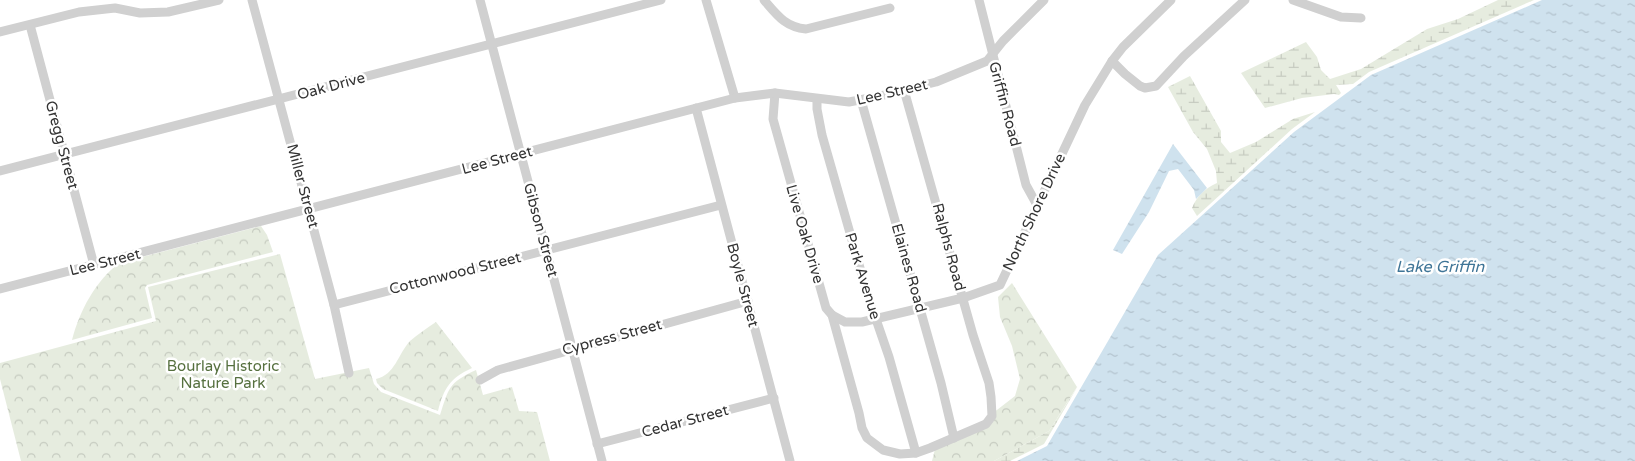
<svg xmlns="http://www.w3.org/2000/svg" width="1635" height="461" font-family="'Varela Round',sans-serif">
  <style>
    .forest { fill: url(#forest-crowns) }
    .wetland { fill: url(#wetland-marsh) }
    .water { fill: url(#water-ripples) }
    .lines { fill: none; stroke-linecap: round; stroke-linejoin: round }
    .minor { stroke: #d0d0d0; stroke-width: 9 }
    .labels { text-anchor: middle; stroke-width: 5; stroke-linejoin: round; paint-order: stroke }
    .street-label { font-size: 15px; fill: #333; stroke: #fff }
    .park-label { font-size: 15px; fill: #56703f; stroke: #fff }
    .water-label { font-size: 16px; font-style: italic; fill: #3f7597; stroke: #fff }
  </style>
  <defs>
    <pattern id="forest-crowns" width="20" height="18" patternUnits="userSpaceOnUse" patternTransform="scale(1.25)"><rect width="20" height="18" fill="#e6ecdf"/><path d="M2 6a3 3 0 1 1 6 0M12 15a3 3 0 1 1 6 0" fill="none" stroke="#c6cbc0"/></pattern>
    <pattern id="wetland-marsh" width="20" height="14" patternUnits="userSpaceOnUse" patternTransform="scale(1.25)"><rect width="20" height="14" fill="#e6ecdf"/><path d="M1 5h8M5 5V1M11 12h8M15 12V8" fill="none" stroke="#c6cbc0"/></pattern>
    <pattern id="water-ripples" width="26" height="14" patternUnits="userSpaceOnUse" patternTransform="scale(1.25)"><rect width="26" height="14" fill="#cfe2ee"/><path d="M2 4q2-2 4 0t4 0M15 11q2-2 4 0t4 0" fill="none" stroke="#b2c2cd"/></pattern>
  </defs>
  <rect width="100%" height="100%" fill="#fff"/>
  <g class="forest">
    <path d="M261,226L267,235L273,252L147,285L145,288L152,318L72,340C80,310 95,282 119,263Z"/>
    <path d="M280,254L315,379L369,368L374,384L381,392L440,415C449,388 448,383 476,370L483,395L512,387L519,411L537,412L550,461H21L0,379V363L156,321L148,287Z"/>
    <path d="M1012,283L1077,387L1049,431L994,461H932L935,449L984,420L1015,396L1020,379L1012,346L1000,317L998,297Z"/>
    <path d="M436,322L472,368C450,378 444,388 438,411L383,389L377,383L376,379C395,375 398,354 410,341C418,334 427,328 436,322Z"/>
  </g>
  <g class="wetland">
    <path d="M1498,0H1534L1369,72L1353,84L1336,85L1341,93L1339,95L1334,94L1302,98L1265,108L1241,73L1306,42L1317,57L1321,70L1330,79L1361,69L1427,29L1458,19Z"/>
    <path d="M1190,76L1221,131V142L1230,153L1256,142L1293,119L1315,112L1292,129L1197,216L1192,208C1197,196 1204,189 1217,183L1216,171L1207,149L1193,132L1168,87Z"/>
    <path d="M1078,386L1044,444L1010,461H994L1049,431Z"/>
  </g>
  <g class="water">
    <path d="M1542,0H1635V461H1017L1047,446L1158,255L1294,132L1371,75Z"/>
    <path d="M1173,144L1207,188L1196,199L1194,190L1178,169L1169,171L1149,212L1122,254L1113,250Z"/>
  </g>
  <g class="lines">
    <g class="minor">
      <path d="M252,0L334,305L349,373"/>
      <path d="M480,0L602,461"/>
      <path d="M706,0L735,98"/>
      <path d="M764,0C777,15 785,27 806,29L890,8"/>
      <path d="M979,0L1026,185L1037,205"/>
      <path d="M1293,0L1341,17L1361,18"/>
      <path d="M30,25L94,265"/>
      <path d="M0,32L79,12L115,8L140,13L168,12L219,0"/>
      <path d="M1112,61L1125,74L1140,86L1145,88L1156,86L1184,56L1245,0"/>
      <path d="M775,93L773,119L826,308L832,315L859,413L862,428L867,438L883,450L900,454L916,453L930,448L986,424L992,416L991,397L989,383L973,335L904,90"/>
      <path d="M817,99V109L822,135L868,296L889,357L916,453"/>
      <path d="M861,100L941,383L954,438"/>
      <path d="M696,108L790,461"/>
      <path d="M0,171L661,0"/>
      <path d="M0,289L735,98L775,93L849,102L880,96L936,82L987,61L1003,41L1044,0"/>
      <path d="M334,305L721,205"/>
      <path d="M832,315L845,322H862L963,298L1000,285L1085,105L1112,61L1123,47L1171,0"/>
      <path d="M480,380L498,370L748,301"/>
      <path d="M597,444L774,398"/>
    </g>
  </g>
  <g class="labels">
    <g class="street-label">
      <text transform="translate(331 86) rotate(-15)" y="5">Oak Drive</text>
      <text transform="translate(892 92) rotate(-13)" y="5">Lee Street</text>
      <text transform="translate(1005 104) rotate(75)" y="5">Griffin Road</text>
      <text transform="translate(62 145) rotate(75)" y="5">Gregg Street</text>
      <text transform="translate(497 160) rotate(-15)" y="5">Lee Street</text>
      <text transform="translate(303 186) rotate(75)" y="5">Miller Street</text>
      <text transform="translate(1034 212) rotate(-65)" y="5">North Shore Drive</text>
      <text transform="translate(541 230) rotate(75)" y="5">Gibson Street</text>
      <text transform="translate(805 234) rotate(74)" y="5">Live Oak Drive</text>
      <text transform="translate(949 247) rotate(75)" y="5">Ralphs Road</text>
      <text transform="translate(105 262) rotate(-14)" y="5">Lee Street</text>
      <text transform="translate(909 268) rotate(74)" y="5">Elaines Road</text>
      <text transform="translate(455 273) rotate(-14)" y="5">Cottonwood Street</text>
      <text transform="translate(863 276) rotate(73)" y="5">Park Avenue</text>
      <text transform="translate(743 285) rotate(75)" y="5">Boyle Street</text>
      <text transform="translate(612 337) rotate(-15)" y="5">Cypress Street</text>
      <text transform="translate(685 421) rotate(-15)" y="5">Cedar Street</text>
    </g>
    <g class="park-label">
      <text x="223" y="371">Bourlay Historic<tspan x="223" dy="17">Nature Park</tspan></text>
    </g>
    <g class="water-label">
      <text x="1440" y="272">Lake Griffin</text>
    </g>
  </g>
</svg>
